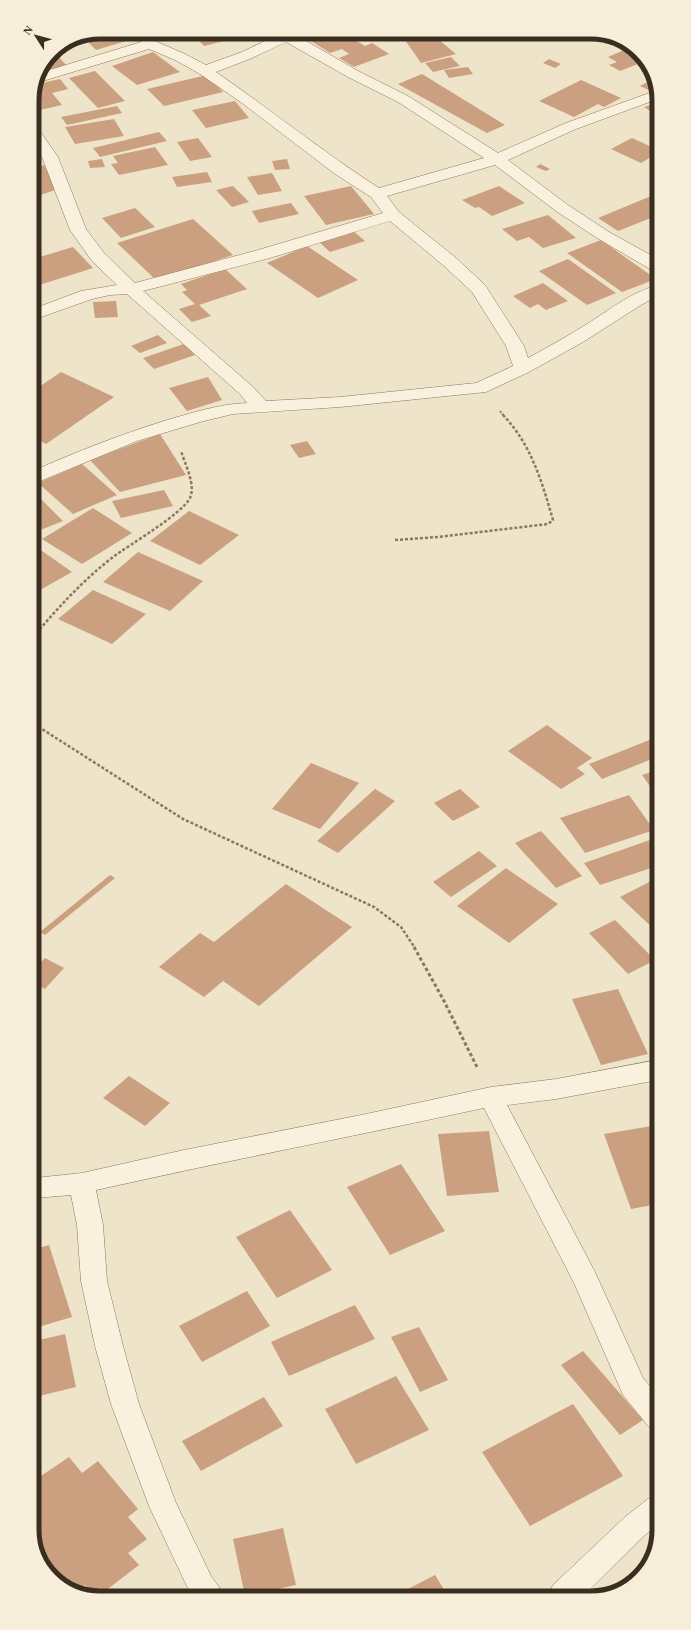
<svg xmlns="http://www.w3.org/2000/svg" width="691" height="1630" font-family="Georgia,serif">
  <style>
    .building { fill: #cba080 }
    .lines { fill: none; stroke-linecap: round; stroke-linejoin: round }
    .minor-casing { stroke: #8b765e; stroke-width: 1 }
    .path-far2 { stroke: #8b765e; stroke-width: 2; stroke-dasharray: 2 1.5; stroke-linecap: butt }
    .path-far1 { stroke: #8b765e; stroke-width: 2.5; stroke-dasharray: 3 2; stroke-linecap: butt }
    .path { stroke: #8b765e; stroke-width: 3; stroke-dasharray: 3.5 2.5; stroke-linecap: butt }
    .minor { fill: #f9f1dd; fill-rule: evenodd }
    .rim { fill: none; stroke: #3b2e21; stroke-width: 5 }
  </style>
  <rect width="100%" height="100%" fill="#eee4c9"/>
  <g class="building">
    <path d="M329,35H347L365,46L372,43L389,54L354,67L339,58L349,54L342,49L330,53L311,41Z"/>
    <path d="M433,35L456,54L421,63L405,40Z"/>
    <path d="M143,36L96,50L83,37Z"/>
    <path d="M194,36H244L204,46Z"/>
    <path d="M74,37H77L82,43L66,46L64,44Z"/>
    <path d="M624,50L641,58L643,62L620,71L609,65L617,62L608,57Z"/>
    <path d="M53,51L68,67L42,74L52,52Z"/>
    <path d="M153,52L180,72L137,85L112,66Z"/>
    <path d="M451,57L460,66L433,72L425,63Z"/>
    <path d="M549,59L561,64L555,68L543,63Z"/>
    <path d="M468,67L473,74L449,78L444,70Z"/>
    <path d="M95,71L125,101L98,108L69,78Z"/>
    <path d="M422,74L505,125L487,133L398,84Z"/>
    <path d="M207,75L223,92L164,106L147,89Z"/>
    <path d="M655,78V93L640,86Z"/>
    <path d="M60,79L68,89L52,93L62,105L40,110L32,100L37,84Z"/>
    <path d="M581,80L621,98L604,107L598,104L574,117L539,101Z"/>
    <path d="M235,101L249,118L206,128L192,110Z"/>
    <path d="M656,103V115L644,107Z"/>
    <path d="M117,106L122,113L67,125L61,117Z"/>
    <path d="M114,119L124,136L75,144L65,127Z"/>
    <path d="M159,132L167,141L100,157L93,148Z"/>
    <path d="M198,138L212,157L190,161L177,142Z"/>
    <path d="M632,138L656,149V154L641,163L611,149Z"/>
    <path d="M155,147L168,165L119,175L111,164L118,163L113,156Z"/>
    <path d="M102,159L105,167L90,168L88,161Z"/>
    <path d="M287,159L290,169L275,170L272,161Z"/>
    <path d="M540,164L550,169L546,171L536,167Z"/>
    <path d="M44,165L58,189L32,198V169Z"/>
    <path d="M207,172L212,182L177,187L172,177Z"/>
    <path d="M272,173L282,191L258,195L247,177Z"/>
    <path d="M233,186L249,202L232,207L216,190Z"/>
    <path d="M351,186L374,214L326,225L304,196Z"/>
    <path d="M499,186L525,203L492,216L479,207L475,208L462,200Z"/>
    <path d="M656,194V216L618,231L598,218Z"/>
    <path d="M291,203L299,214L259,223L252,211Z"/>
    <path d="M135,208L155,227L121,238L102,218Z"/>
    <path d="M548,215L576,238L543,248L529,237L517,241L502,229Z"/>
    <path d="M193,219L233,255L156,280L117,243Z"/>
    <path d="M351,229L365,241L330,252L317,240Z"/>
    <path d="M601,240L656,279L622,292L567,253Z"/>
    <path d="M307,246L358,280L318,298L267,263Z"/>
    <path d="M73,247L93,268L33,287V259Z"/>
    <path d="M568,259L616,293L587,305L539,271Z"/>
    <path d="M225,269L247,289L199,305L211,316L192,322L179,309L195,304L182,292L187,290L181,284Z"/>
    <path d="M543,283L568,301L546,310L538,304L530,308L513,296Z"/>
    <path d="M116,301L118,317L95,318L93,302Z"/>
    <path d="M158,335L167,343L140,353L131,346Z"/>
    <path d="M184,344L195,355L154,369L143,358Z"/>
    <path d="M61,372L114,397L46,444L33,437V391Z"/>
    <path d="M208,377L222,400L187,411L169,388Z"/>
    <path d="M160,434L186,475L120,492L90,460Z"/>
    <path d="M307,441L316,454L299,458L290,445Z"/>
    <path d="M82,464L117,495L73,514L38,483Z"/>
    <path d="M164,490L173,506L121,518L112,501Z"/>
    <path d="M33,492H34L63,521L33,533Z"/>
    <path d="M93,508L132,533L82,564L42,539Z"/>
    <path d="M189,511L239,535L200,565L150,541Z"/>
    <path d="M35,546L72,572L33,594V547Z"/>
    <path d="M138,552L203,581L170,611L103,582Z"/>
    <path d="M93,590L146,614L112,644L58,619Z"/>
    <path d="M547,725L592,758L577,768L585,774L561,789L508,751Z"/>
    <path d="M657,737V757L602,779L589,764Z"/>
    <path d="M311,763L359,783L320,829L272,809Z"/>
    <path d="M657,770V796L642,775Z"/>
    <path d="M375,789L395,801L338,853L317,841Z"/>
    <path d="M460,789L480,807L453,821L434,803Z"/>
    <path d="M629,795L654,830L585,853L560,818Z"/>
    <path d="M541,831L582,876L556,888L515,843Z"/>
    <path d="M650,840L657,851V866L600,885L584,863Z"/>
    <path d="M479,851L497,866L451,897L433,882Z"/>
    <path d="M506,868L558,904L509,943L457,906Z"/>
    <path d="M110,875L115,878L45,935L40,932Z"/>
    <path d="M657,878V900L658,933L620,897Z"/>
    <path d="M286,884L352,927L259,1006L223,981L204,997L159,967L200,933L214,942Z"/>
    <path d="M615,920L655,960L628,974L589,933Z"/>
    <path d="M45,958L64,968L45,989L34,984V969Z"/>
    <path d="M618,989L648,1054L601,1065L572,999Z"/>
    <path d="M129,1076L170,1103L145,1126L103,1098Z"/>
    <path d="M658,1125V1204L631,1209L604,1134Z"/>
    <path d="M489,1131L499,1192L447,1196L438,1134Z"/>
    <path d="M401,1164L445,1231L390,1255L347,1187Z"/>
    <path d="M290,1210L332,1270L277,1298L236,1237Z"/>
    <path d="M49,1245L72,1317L35,1328V1249Z"/>
    <path d="M247,1291L270,1326L202,1362L179,1326Z"/>
    <path d="M355,1305L375,1339L289,1376L271,1342Z"/>
    <path d="M419,1327L448,1380L420,1392L391,1337Z"/>
    <path d="M65,1334L76,1387L35,1397V1341Z"/>
    <path d="M583,1351L643,1420L620,1435L561,1365Z"/>
    <path d="M396,1376L429,1430L356,1464L325,1409Z"/>
    <path d="M264,1397L283,1426L201,1471L182,1441Z"/>
    <path d="M573,1404L623,1476L530,1526L482,1452Z"/>
    <path d="M69,1457L82,1473L98,1461L138,1509L128,1517L147,1539L128,1553L139,1565L96,1598L85,1585L77,1591L59,1584L36,1551L35,1480Z"/>
    <path d="M283,1528L296,1585L245,1596L233,1539Z"/>
    <path d="M435,1575L448,1596H407L404,1591Z"/>
  </g>
  <g class="lines">
    <defs>
      <g id="minor">
        <path d="M277,35H296L358,71L408,96L498,153L566,123L655,91V100L576,129L508,160L568,205L609,232L656,258V270L650,269L597,238L556,211L495,165L387,196L399,212L456,258L485,285L524,346L528,358C548,347 568,336 587,324C608,311 631,292 656,286V297L641,305L583,342L529,372L486,392L340,407L233,414L200,422L137,441L33,484V471C76,452 119,435 164,421C191,413 219,404 247,403L240,394L127,294L110,295L92,299L33,320V309L81,291L117,285L92,261L70,230L42,157L32,142V125L37,127L58,157L86,229L104,253L135,283L258,250L383,213L371,197L335,174L242,103L200,74L175,60L149,49L46,80L39,81L43,72L141,42L138,37L152,36L155,41L185,54L206,65L242,52ZM286,42L348,77L398,102L484,158L379,188C323,152 271,110 216,72L252,58ZM390,221L444,266L472,292L506,346L513,366L476,383L340,397L266,401L252,386L143,291L270,258Z"/>
        <path d="M658,1060V1080L556,1099L507,1105L595,1272L643,1378L659,1397V1430L649,1427L623,1395L574,1283L484,1108C355,1136 225,1161 96,1190L103,1225L107,1281L123,1346L139,1404L176,1503L211,1576L219,1587L224,1597H192L149,1506L111,1404L95,1346L81,1281L77,1225L71,1195L35,1198V1178L82,1173L184,1150L366,1114L491,1087L556,1079Z"/>
        <path d="M659,1494V1524L645,1535L584,1595H548L553,1585L625,1517L649,1498Z"/>
      </g>
    </defs>
    <use href="#minor" class="minor-casing"/>
    <path class="path-far2" d="M500,411L504,416"/>
    <g class="path-far1">
      <path d="M395,540L438,537L548,524L553,520C542,482 531,444 503,415"/>
      <path d="M33,637C58,608 82,581 113,557C129,545 182,514 190,498C196,485 185,464 181,451"/>
      <path d="M34,724L183,819L374,907L401,927L415,948"/>
    </g>
    <path class="path" d="M414,947L443,999L477,1067"/>
    <use href="#minor" class="minor"/>
  </g>
  <path d="M0 0H691V1630H0ZM100 39H591A61 61 0 0 1 652 100V1530A61 61 0 0 1 591 1591H100A61 61 0 0 1 39 1530V100A61 61 0 0 1 100 39Z" fill="#f6eed9" fill-rule="evenodd"/>
  <path class="rim" d="M100 39H591A61 61 0 0 1 652 100V1530A61 61 0 0 1 591 1591H100A61 61 0 0 1 39 1530V100A61 61 0 0 1 100 39Z"/>
  <g transform="translate(36 36) rotate(306)" stroke="#f6eed9" stroke-width="3" paint-order="stroke">
  <path d="M0-3L7 15L0 10L-7 15Z" fill="#3b2e21"/>
  <text y="-6" font-size="11" font-weight="bold" text-anchor="middle" fill="#3b2e21">N</text>
  </g>
</svg>
